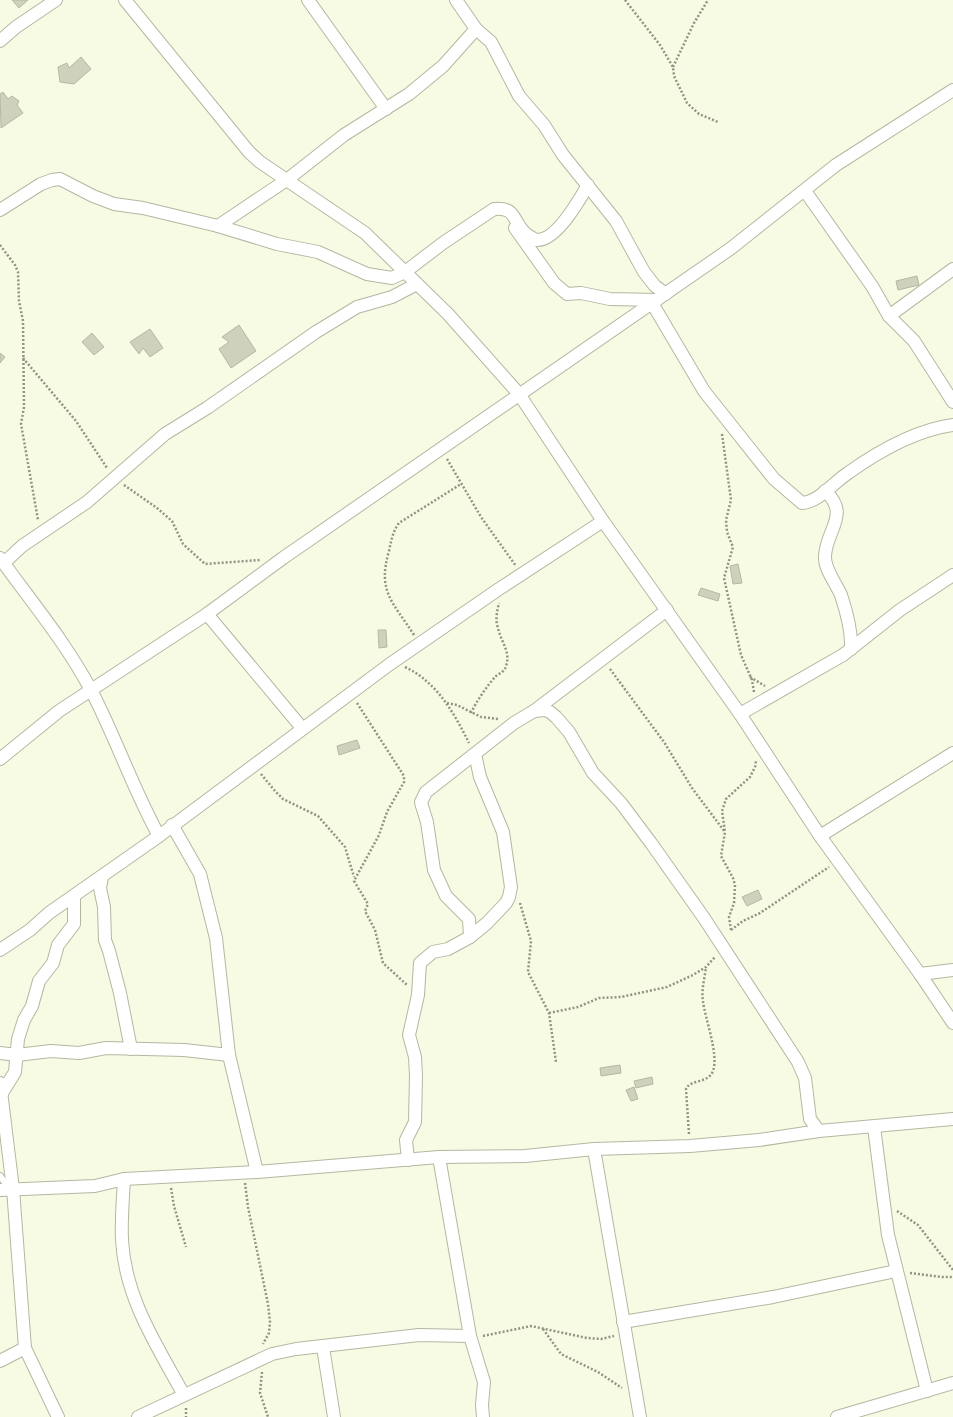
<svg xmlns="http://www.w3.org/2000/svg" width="953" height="1417" font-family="'Work Sans',sans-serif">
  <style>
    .building { fill: #ced1bb; stroke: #b5b8a2 }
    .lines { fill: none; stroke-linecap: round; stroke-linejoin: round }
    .service-casing { stroke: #b4b7a1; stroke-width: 8 }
    .minor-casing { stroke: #b4b7a1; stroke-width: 14 }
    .path { stroke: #919384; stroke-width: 2.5; stroke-dasharray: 2 2; stroke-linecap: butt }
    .service { stroke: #fff; stroke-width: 6 }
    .minor { stroke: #fff; stroke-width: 12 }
  </style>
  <rect width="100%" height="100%" fill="#f8fbe4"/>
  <g class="building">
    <path d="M12,0H28L19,8Z"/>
    <path d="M81,57L91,69L74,84L60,82L58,67L67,63L69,68Z"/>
    <path d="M3,92L8,99L12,96L19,101L17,105L23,113L1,128L0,94Z"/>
    <path d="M917,276L919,285L898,290L896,281Z"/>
    <path d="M239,325L256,351L231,368L219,349L229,342L222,337Z"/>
    <path d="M150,329L163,348L150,357L143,348L139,354L130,342Z"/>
    <path d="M92,333L104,347L94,355L82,342Z"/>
    <path d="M0,353L5,357L0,363Z"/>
    <path d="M738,564L742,583L733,584L730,566Z"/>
    <path d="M701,588L720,594L718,601L698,595Z"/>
    <path d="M378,630H386L387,647L379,648Z"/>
    <path d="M357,740L360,748L339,755L337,746Z"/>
    <path d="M758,890L762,899L747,906L742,897Z"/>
    <path d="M620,1065L621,1073L601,1076L600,1068Z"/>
    <path d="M652,1077L653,1084L636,1088L634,1081Z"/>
    <path d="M634,1087L638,1099L631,1101L626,1090Z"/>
  </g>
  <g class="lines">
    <defs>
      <path id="service" d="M0,1176L10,1189"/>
      <g id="minor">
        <path d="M125,0L249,152L260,162L365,233L448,314L519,394L603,521L740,714L820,836L920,974L953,1023"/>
        <path d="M308,0L386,109"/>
        <path d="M456,0L476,29L491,42L519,96L544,125L563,155L616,221L644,272L655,286L666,294"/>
        <path d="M0,41L16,27L56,0"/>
        <path d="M805,191L872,286L889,316L914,341L953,402"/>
        <path d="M0,210L41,184L52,180L60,179L93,196L114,204L143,208L218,226L277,244L318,252L367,274L392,278L405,272L443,243L494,209C517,207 512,221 525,233C528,236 533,238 536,240C556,242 580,199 588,185"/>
        <path d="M218,226L288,179L344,135L409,94L443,66L476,29"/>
        <path d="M515,228L554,283L567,294L581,293L610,299L657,300"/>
        <path d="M652,303L704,391L774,479L802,503C819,502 834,482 848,473C879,451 915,430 953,425"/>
        <path d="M889,316L953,269"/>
        <path d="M825,491C851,514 826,530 825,556C824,569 836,583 841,595C847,613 852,631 851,649"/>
        <path d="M0,558C31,601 66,643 91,690C116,738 133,789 159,836"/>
        <path d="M4,563L22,546L87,502L165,434L207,408L316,332L357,307L392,297L417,284"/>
        <path d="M207,614L302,728"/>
        <path d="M534,711L545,710L550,712L556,717L569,732L593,773L621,803L651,843L704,918L798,1062L805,1078L810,1119L819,1131"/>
        <path d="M740,714L843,655L900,610L953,575"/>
        <path d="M0,759L59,711L207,614L283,558L730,249L836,165L953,90"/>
        <path d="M172,825L200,874L216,938L229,1055L257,1172"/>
        <path d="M820,836L953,753"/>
        <path d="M102,877L100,888L104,907L105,940L109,951L120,993L131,1049"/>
        <path d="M470,937L469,919L446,896L434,870L427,822L422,806L421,802L426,792L514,723L534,711L667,610"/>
        <path d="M0,950L30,930L49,913L159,836L390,664L499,589L603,521"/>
        <path d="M920,974L953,970"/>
        <path d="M0,1053L17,1055L51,1051L79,1053L106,1048L184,1050L229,1055"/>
        <path d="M0,1083L13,1189L25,1348L58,1417"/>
        <path d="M2,1093L15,1072L18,1039L24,1020L32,1006L39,981L53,963L58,945L74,924V897"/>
        <path d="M874,1127L888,1235L927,1391"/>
        <path d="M594,1149L640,1417"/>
        <path d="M439,1157L470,1336L484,1382L482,1405L483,1417"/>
        <path d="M408,1160L406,1140L415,1122L416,1076L415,1057L409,1035L418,995L420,963L433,952L448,949L470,937L487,923L506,903L509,897L511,887L503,832L480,777L475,754"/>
        <path d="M124,1179C123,1199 121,1220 122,1240C125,1298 157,1346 184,1395"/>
        <path d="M0,1190L95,1186L124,1179L257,1172L439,1157L525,1156L594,1149L690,1146L759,1140L819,1131L953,1119"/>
        <path d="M623,1322L773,1297L896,1271"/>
        <path d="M323,1347L334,1417"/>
        <path d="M0,1361L25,1348"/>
        <path d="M138,1417L272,1354L296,1349L419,1335L470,1336"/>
        <path d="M837,1417L953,1383"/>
      </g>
    </defs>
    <use href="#service" class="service-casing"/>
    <use href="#minor" class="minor-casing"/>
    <g class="path">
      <path d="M625,0L660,45L673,67L674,76L687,103L699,114L718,122"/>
      <path d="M673,67L694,23L708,0"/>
      <path d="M0,245L15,265L18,272L19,301L23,321L24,407L21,424L38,520"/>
      <path d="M23,358L76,421L107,468"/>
      <path d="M722,434L731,500L726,520L727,532L733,547L724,578L741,655L752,680L754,692"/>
      <path d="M447,459L481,517L516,566"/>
      <path d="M124,485L157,508L172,521L183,544L205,564L260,560"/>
      <path d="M414,635C393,602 377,592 389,551C391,541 393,531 399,523L461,484"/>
      <path d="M405,667C437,682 454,713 469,743"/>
      <path d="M610,669L664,742L692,788L725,832"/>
      <path d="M750,677L765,686"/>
      <path d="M357,703L404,776V782L387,812L379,835L354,881L368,904L365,911L375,930L383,963L407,985"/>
      <path d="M447,703L457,705L481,717L498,719"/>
      <path d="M471,713C476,702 487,686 495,677C499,673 505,672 506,666C511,652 501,642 498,628C495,620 497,611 499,603"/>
      <path d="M261,774L275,791L283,799L318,816L345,847L354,877"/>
      <path d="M520,903L531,941L528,972L549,1013L556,1062"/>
      <path d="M731,930L729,917L734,903L735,885L733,878L721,856L725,832L722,811L726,799L750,777L755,767L756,761"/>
      <path d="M731,930L743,921L760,913L829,867"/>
      <path d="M549,1013L578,1007L599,998L621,997L667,987L693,975L706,967L715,957"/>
      <path d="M689,1134L686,1089C690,1079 708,1084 713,1071C719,1054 705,1019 703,1001C701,990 705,977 706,967"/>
      <path d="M245,1183L248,1207L268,1304L270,1322L269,1333L263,1344"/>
      <path d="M171,1188L174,1206L186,1247"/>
      <path d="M897,1211L918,1225L953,1270"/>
      <path d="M910,1273L941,1277H953"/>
      <path d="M543,1329L561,1354L598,1372L622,1388"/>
      <path d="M483,1336L531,1326L587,1338L601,1339L614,1336"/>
      <path d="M262,1372L260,1393L268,1417"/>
      <path d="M186,1408V1417"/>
    </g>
    <use href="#service" class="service"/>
    <use href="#minor" class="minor"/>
  </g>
</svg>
